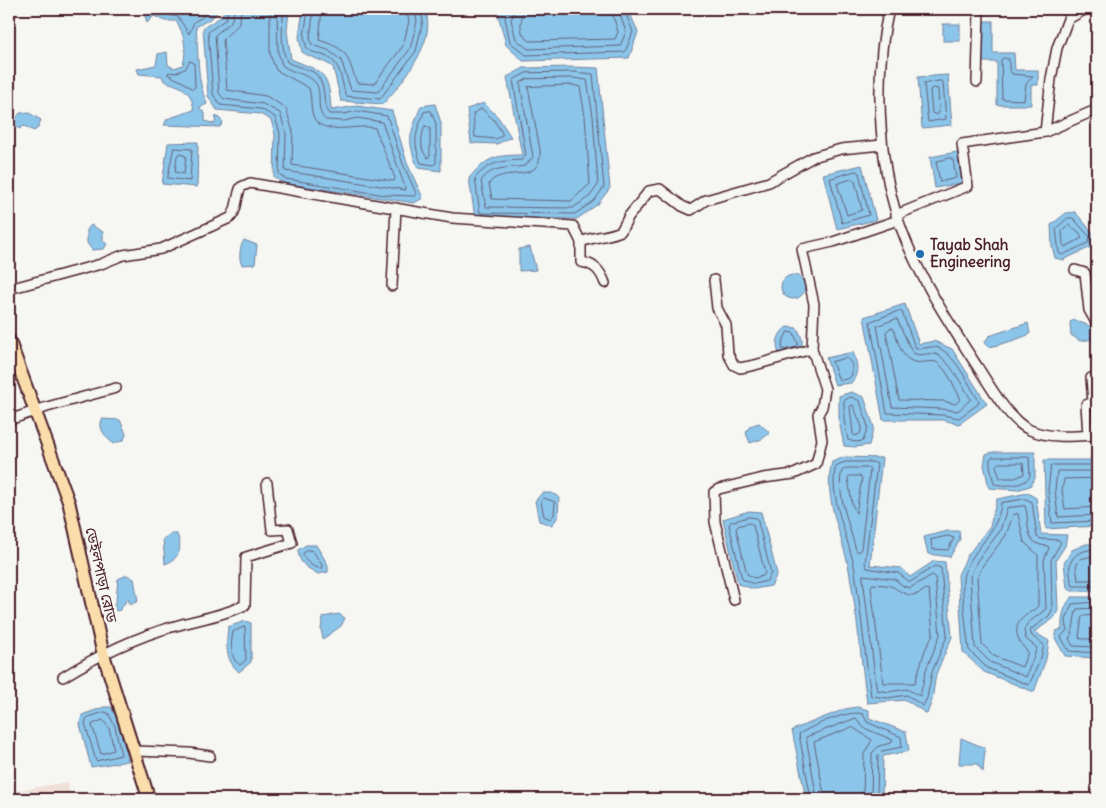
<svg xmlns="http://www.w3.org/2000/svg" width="1106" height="808" font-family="Delius,'Noto Sans Bengali',sans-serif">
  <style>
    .built { fill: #f0e0d7 }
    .water { fill: #8bc5ea; stroke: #71839e }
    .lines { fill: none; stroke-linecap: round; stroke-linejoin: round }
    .shore { stroke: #646177; stroke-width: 1 }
    .minor-casing { stroke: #4a1f2b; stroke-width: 12 }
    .major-casing { stroke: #4a1f2b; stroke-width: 15 }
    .minor { stroke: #f6f6f2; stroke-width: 9 }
    .major { stroke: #f9deab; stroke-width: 11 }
    .poi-dot { fill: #1f6fb2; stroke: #f6f6f2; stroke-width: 2 }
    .labels { text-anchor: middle; stroke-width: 5; stroke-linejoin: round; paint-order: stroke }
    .poi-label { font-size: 15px; font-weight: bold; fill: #4a1f2b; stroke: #f6f6f2; text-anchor: start }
    .street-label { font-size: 15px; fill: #4a1f2b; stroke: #f6f6f2 }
  </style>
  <rect width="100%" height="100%" fill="#f6f6f2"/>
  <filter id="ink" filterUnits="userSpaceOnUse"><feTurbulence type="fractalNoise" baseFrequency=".02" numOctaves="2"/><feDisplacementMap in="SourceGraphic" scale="10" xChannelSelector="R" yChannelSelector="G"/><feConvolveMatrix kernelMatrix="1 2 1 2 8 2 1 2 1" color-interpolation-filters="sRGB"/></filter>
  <g filter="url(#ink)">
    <path class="built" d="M68,782L70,799H9V792Z"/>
    <g class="water">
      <path d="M143,9H220L213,17L196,27C199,53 196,79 207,104L199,108L205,113V121L215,124L216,115L223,122L220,127L164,125L167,119L194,110C191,89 182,87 164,81L162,76L139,74L137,69L156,65L158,54L167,52L168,65L174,68L183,65C187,49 185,35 176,21H165L154,16L147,23Z"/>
      <path d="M224,9H289L287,31L291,59C324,73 329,71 331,110L357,106L392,111L407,163L423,198L414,203L283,183L274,177L275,134L271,120L260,114L217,110L208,96L203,28L222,16Z"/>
      <path d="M303,9L425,10C438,40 403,82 383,104L341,101L333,67C323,60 313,59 302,52L299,37Z"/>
      <path d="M508,9H628L638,32L629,58L523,61L506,45L498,14Z"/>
      <path d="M981,21H993V53H1014L1015,70H1038V85H1031V105H997V62H981Z"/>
      <rect x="943" y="24" width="17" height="17"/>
      <path d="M573,67L598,68L610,188L598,204L577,219L475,218L469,178C486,158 495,155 522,155L507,77L524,68Z"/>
      <path d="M948,75L952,125L922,128L918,77Z"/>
      <path d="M484,103L498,117L511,137L497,144L471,143L467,109Z"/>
      <path d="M435,104L441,123V171L418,168C406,138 410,135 421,106Z"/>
      <path d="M20,113H29L41,120L38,128L34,131L24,126L19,129L13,123Z"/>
      <path d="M198,142L197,187L162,184L168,143Z"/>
      <path d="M957,152L962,183L935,188L930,157Z"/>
      <path d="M862,165L876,220L837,229L823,174Z"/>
      <path d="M1075,212L1095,235L1093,246L1063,260L1055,258L1052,246L1051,225L1066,213Z"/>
      <path d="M91,225L103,232V241L107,244L104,249L92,250L87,243V230Z"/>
      <path d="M244,240L257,245L255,264L242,265C238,258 240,246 244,240Z"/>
      <path d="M530,247L536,270L519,271V249Z"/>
      <circle cx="793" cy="287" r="12"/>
      <path d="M905,304L919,344L934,341L952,349L987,404L959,424L943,420H883L864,317Z"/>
      <path d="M1074,320L1095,328L1097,335L1095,339L1080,341L1071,335L1070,322Z"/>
      <path d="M1028,323L1030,334C1022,338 997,346 988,347L984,343L989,336Z"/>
      <path d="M787,327L797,328C801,335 804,341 801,349L780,355C774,345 778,333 787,327Z"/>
      <path d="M853,352C857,363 860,373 851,383L835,385L826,358Z"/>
      <path d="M851,392L864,397L874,427L869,445L855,447L844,446L839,421V396Z"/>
      <path d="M102,419L120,420L126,434L124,440L113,444C106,436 98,430 102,419Z"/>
      <path d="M759,423L770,433L762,439L750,443L746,433L750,426Z"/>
      <path d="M993,452H1035V478L1030,486L1017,490L989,488L984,465L986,454Z"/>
      <path d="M845,457L882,458L870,565L901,568L910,577L934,561L945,562L952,637L936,674L932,700L927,714L906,700L867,703C861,659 857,614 849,570C843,536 822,497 832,462Z"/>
      <path d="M1044,460H1097V526L1046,529Z"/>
      <path d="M542,493H551L559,497L558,517L552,525L539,521L535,501Z"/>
      <path d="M1028,493L1036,498L1041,534L1067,535L1065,546L1056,560L1058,611L1053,619L1034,632L1049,641L1046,659L1034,692L984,672L963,652L958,575L967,556L990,526L997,499Z"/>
      <path d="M749,511L761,512L777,574L771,586L754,589L738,584L723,519Z"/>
      <path d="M948,531H959L960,539L950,557L928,554L924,537Z"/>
      <path d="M170,534H177C183,549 179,559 165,564L163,539Z"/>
      <path d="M1086,544H1097V591H1072L1067,588L1064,563L1072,550Z"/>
      <path d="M306,545H316L328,565V572L318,574C306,567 299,564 298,550Z"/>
      <path d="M127,575L134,579L138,601L130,605L128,598L120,610L116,611L114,604L116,601L118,579Z"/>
      <path d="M1072,597H1097V657L1095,658L1065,656L1055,638L1056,631L1062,629C1061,618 1064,605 1072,597Z"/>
      <path d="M339,614L345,618L341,626L323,639L321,629L323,617Z"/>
      <path d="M245,621L251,623V662L239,672C225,660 226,645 228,627Z"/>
      <path d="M104,707H111L120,724L128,761L91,767L80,724L82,715Z"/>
      <path d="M857,707L869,710V718L906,732L909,751L883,756L882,799H806L792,730L845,709Z"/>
      <path d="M961,738L985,748L983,772L977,764H959Z"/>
    </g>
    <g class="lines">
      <g class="shore">
        <path d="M149,9L151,11L178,17L189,34L194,22L215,9"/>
        <path d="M228,9L226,19L208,32L213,94L220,105L261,109L275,117L280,133L279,174L286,179L385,195L415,196L416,193L403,164L387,116L357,111L344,114H329C321,105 328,87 316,74C309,68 295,67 287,62C280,45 282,26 284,9"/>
        <path d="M235,9L231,22L215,35L219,93L224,99L263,104L280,113L286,133L285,171L406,190L382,122L357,118L344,121L326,120C315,111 322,97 317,85C310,73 292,74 282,65L278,52L277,9"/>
        <path d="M242,9L238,25L223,39L227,90L266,96L286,108L293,132L292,165L394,181L395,178L375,128C357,123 322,138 313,116C310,107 312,97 309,88L276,70L270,54V9"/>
        <path d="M308,9L304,37L307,49C313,53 318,53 325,56C342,62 341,82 346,96L380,99L416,51L423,20L420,9"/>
        <path d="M314,9L310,37L312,45L328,50L341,60L351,90L378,92L410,49L417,21L414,9"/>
        <path d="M322,9L319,40C350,50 346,55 357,83L374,84L403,46L409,21L406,9"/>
        <path d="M509,9L505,18L510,42L526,55L625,52L633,32L624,9"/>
        <path d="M515,9L511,20L516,39L528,49L620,46L626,32L618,9"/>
        <path d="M523,9C522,22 516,32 530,41L615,39L618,32L611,9"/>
        <path d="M1004,58L1009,59V70L1012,74L1033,76L1026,84L1024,100L1002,99L1001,60Z"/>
        <path d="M190,61L194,63L195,87L193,89L183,82L167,74L169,72L175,73L185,69Z"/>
        <path d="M573,72L593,74L604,187L594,201L575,214L480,213L475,178C489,162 501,161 522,160L526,155L513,80L526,73Z"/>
        <path d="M573,78L587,80L593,116L598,185L590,196L573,208L486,207L481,181C492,165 508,169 525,166L533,157L520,83L527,79Z"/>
        <path d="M941,81L943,83L946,119L928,122L924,84Z"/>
        <path d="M573,85L580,87L585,116L590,184L571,201L492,199L489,184C501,164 543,187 540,150L528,87Z"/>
        <path d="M933,88L938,89L939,113L937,115L932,113L930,90Z"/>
        <path d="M482,109L494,120L502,133V136L496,139L475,137L473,114Z"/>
        <path d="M431,111L436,124V163L434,165L421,163C412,139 416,134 424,112Z"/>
        <path d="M425,126L430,128V155L428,158C419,150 421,136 425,126Z"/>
        <path d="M174,148L192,149L190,181L168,178Z"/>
        <path d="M180,154L186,156L184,174L175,172L177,156Z"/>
        <path d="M950,158L953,160L956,178L940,182L936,162Z"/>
        <path d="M856,171L859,173L869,215L842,223L830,179Z"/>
        <path d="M852,179L855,181L862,210L847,215L837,184Z"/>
        <path d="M1068,218H1073L1090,237L1088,243L1062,255L1059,253L1056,229Z"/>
        <path d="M1069,225L1079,232L1082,238L1065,247L1063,244L1062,232Z"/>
        <path d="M899,311L902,312L915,347C922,351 927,346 935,347C953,350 969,385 979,401L978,404L959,418L943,415L887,413L870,322Z"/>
        <path d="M897,319L912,352C920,358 926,352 935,354C948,357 963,387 971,399L958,411L943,409L892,407L877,326Z"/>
        <path d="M891,328L894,329C899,345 903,366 924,362C930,362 935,360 939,364C948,371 954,387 960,397V400L955,404L943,401L899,400L886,332Z"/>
        <path d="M788,332L794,333L798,344L796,347L783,350L782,344Z"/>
        <path d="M847,358L852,364V375L848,379L839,380L832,362Z"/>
        <path d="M851,397L860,401L868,427L863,441L855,442L848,440L844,420V401Z"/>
        <path d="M853,405L862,427L860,434L855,436L853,434L850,407Z"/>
        <path d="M993,457H1029L1030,476C1023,487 1006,486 994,484L990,465V459Z"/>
        <path d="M845,462H873L877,464L865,563L867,568L898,573L910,582L935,566L941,568L947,636L932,672L927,698L923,706L907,695L888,698L871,696C865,655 861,612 855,571C850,541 827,494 836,466Z"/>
        <path d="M999,463H1023L1024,474L1015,478H1000L996,466Z"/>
        <path d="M1097,465H1051L1048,490L1052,523L1097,521"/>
        <path d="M847,468H868L870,470L861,549L859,552L856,550C851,531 835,489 842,471Z"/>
        <path d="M1097,471H1057L1055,490L1058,517L1097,515"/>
        <path d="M850,476H860L862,478L856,513L852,504L848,478Z"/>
        <path d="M1097,478L1064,479L1062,490L1065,509L1097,507"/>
        <path d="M544,498L555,502L554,515L550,519L544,516L541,502Z"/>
        <path d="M1026,499L1032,502L1037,537L1041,539L1059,540L1061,542L1051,560L1052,610L1049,616L1030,630L1032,636L1044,645L1041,658L1029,685L987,668L969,650C967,636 960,585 964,574C973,548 999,532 1001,503Z"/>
        <path d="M1025,506C1031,523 1022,545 1048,546L1049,548L1044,560L1046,609L1028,623L1024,630L1026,639L1037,648L1026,677L990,662L975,647L970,577L977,561L1000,531L1007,508Z"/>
        <path d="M1018,514L1024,542L1038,555V606C1034,611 1029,612 1025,616C1010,627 1018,642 1028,652L1022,667L994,656L982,644L977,578L983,565L1006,535L1013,515Z"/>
        <path d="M749,517L757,518L771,573L767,581L754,584L742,579L729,525L731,522Z"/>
        <path d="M750,523L753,525L765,573L763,576L754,578L747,574L736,529L738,526Z"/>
        <path d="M948,536L954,538L948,550L932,549L931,540Z"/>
        <path d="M1097,549C1073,550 1064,562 1073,586H1097"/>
        <path d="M308,550L313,551L322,565V568C314,569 304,561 303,554Z"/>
        <path d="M1097,555L1080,559L1076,566L1078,580H1097"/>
        <path d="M863,575L895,579L903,586L910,588L932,575L935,577L940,635L926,670L920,696L907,689L888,692L877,690Z"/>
        <path d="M873,584C879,585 888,584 893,587C906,595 913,599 926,589L929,590L933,634L925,650L915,683H883L871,587Z"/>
        <path d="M1097,602L1072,604L1066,620L1067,630L1061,637L1069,651L1097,653"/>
        <path d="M1097,608L1077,609C1073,619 1075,630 1069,639L1073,646L1097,647"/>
        <path d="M1097,615L1082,616L1079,637L1081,639H1097"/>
        <path d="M245,627L246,660L240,665C229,658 231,643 233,632Z"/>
        <path d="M105,712L108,713L115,726L121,755L96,761L85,723L87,718Z"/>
        <path d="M103,720L109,728L114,750L101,754L92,725Z"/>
        <path d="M811,799L799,734C812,726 849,709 863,714L867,722L901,737L902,747L882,751L878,755L877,799"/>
        <path d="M817,799L806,737L856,718L864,728L893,740L891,743L879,746L872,753L871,799"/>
        <path d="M825,799L814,742L852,727L872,740L864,754L863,799"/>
      </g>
      <defs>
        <g id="minor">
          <path d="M889,9C874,70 878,159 898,219C915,271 947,320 977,366C989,384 1009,421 1030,430C1051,439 1075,436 1097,435"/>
          <path d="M977,82L979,9"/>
          <path d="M1045,132L1051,79L1057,48L1068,19L1086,9"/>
          <path d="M896,215L968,186L962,144L1045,132L1091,112H1097"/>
          <path d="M581,242C594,236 608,237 621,231L629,216L649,191L660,189L682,206L691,210L706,200L769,182L813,157L841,149L882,145"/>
          <path d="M1075,270L1085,273L1089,310L1097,324"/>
          <path d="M714,280L717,308L726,325L728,354L734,365L740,368L755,365L812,349"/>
          <path d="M392,286L396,208"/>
          <path d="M9,289L101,264L123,255L161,249L230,218C238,211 236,196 241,187L250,183L452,218L573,226L581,242V262C594,264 600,270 605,283"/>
          <path d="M9,420L47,407L116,388"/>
          <path d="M1088,435L1086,405L1093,402L1091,378"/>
          <path d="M734,600L715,522L714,492L719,489L763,478L794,474L816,464L822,440L818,414L822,407L825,389L812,349L814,304L802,249L833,242L898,220"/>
          <path d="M63,677C97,656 136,637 175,626C199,619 222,616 245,605L246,557L292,543L288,529L272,530L267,483"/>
          <path d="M136,751L189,753L210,756"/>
        </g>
        <path id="major" d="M9,340L69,503L103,653L149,799"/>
      </defs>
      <use href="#minor" class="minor-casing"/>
      <use href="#major" class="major-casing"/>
      <use href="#minor" class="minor"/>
      <use href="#major" class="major"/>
    </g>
  </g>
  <circle class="poi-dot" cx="920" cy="254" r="5"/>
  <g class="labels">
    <g class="poi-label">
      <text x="930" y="250">Tayab Shah<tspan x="930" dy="17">Engineering</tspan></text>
    </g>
    <g class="street-label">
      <text transform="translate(101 575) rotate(77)" y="5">ডেইলপাড়া রোড</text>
    </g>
  </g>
  <rect width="1106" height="808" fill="none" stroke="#f6f6f2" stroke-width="30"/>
  <rect x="15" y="15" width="1076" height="778" fill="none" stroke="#4a1f2b" stroke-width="2" filter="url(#ink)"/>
</svg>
